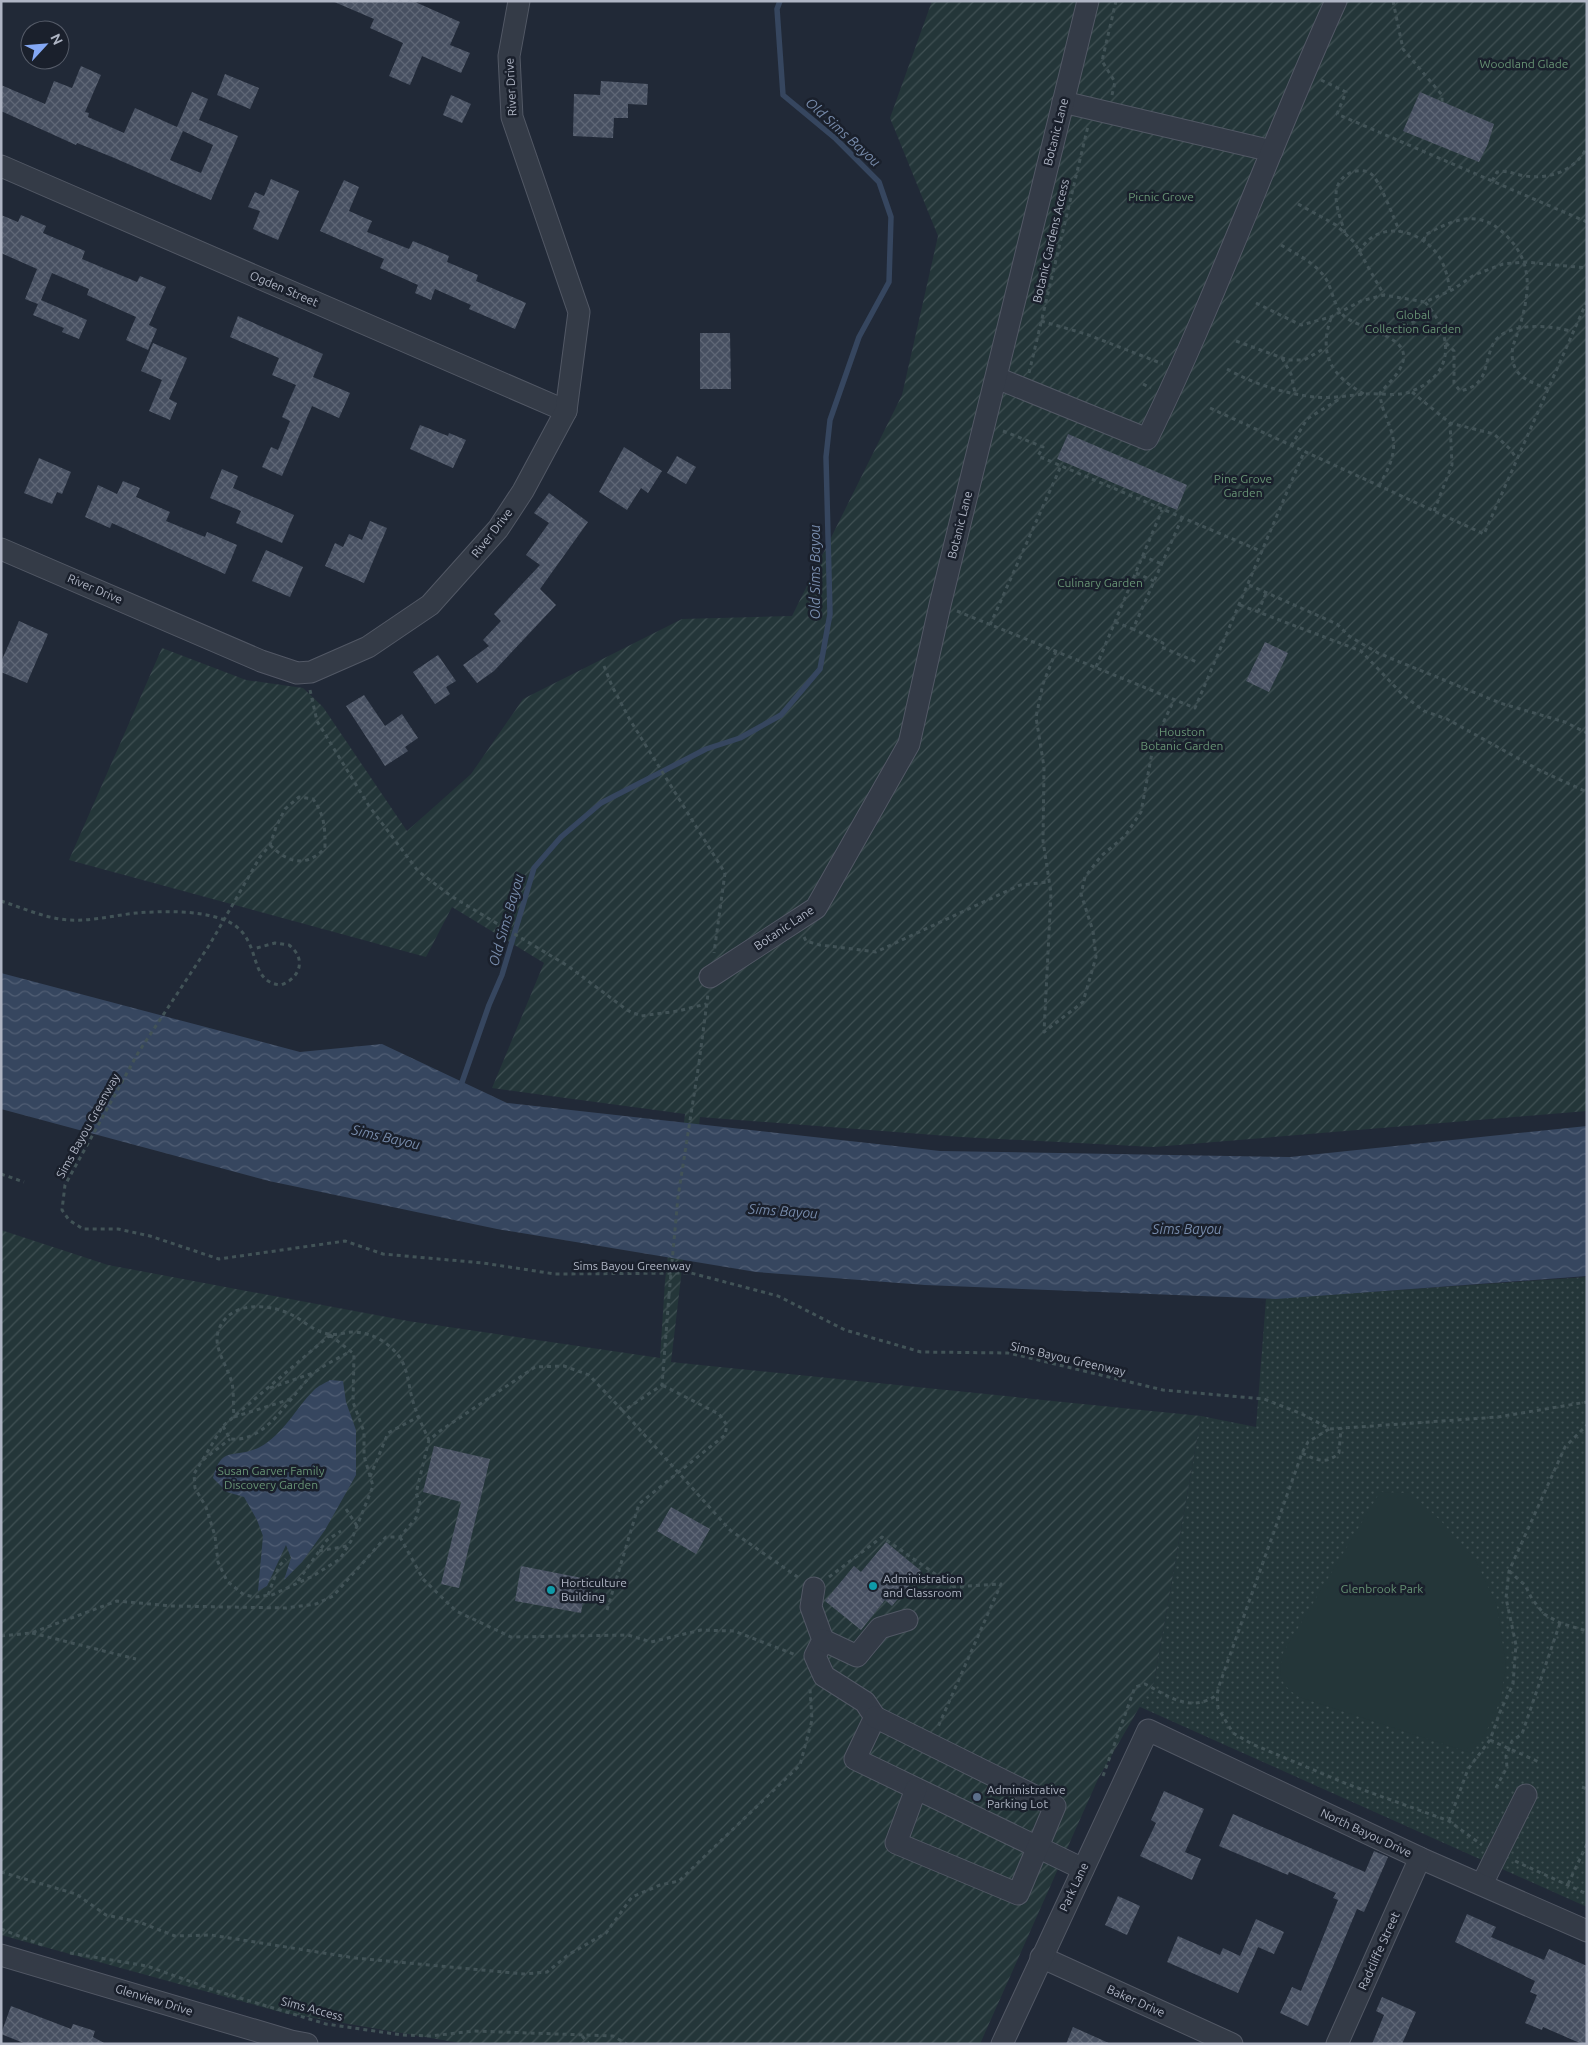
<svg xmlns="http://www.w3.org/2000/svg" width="1588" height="2045" font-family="Ubuntu,sans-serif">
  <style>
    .grass { fill: url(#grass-dots) }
    .garden { fill: url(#garden-furrows) }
    .pitch { fill: #243639 }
    .water { fill: url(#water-waves) }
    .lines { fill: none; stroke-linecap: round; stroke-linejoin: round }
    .stream { stroke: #36465f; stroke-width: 5.5 }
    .building { fill: url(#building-cross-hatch); fill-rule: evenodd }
    .minor-casing { stroke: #525865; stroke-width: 23 }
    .path { stroke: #425357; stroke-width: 3; stroke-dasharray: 4 4; stroke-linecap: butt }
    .minor { stroke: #343b47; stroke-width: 21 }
    .path-bridge { stroke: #425357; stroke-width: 3; stroke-dasharray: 4 4; stroke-linecap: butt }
    .culture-dot { fill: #0f9aa8; stroke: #1a202c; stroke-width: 2 }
    .service-dot { fill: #5c6f8a; stroke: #1a202c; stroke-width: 2 }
    .labels { text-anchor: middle; stroke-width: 5; stroke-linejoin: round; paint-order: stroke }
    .park-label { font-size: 12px; fill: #679374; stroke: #1a202c }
    .street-label { font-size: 12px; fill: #afb5c4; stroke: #1a202c }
    .poi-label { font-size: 12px; fill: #afb5c4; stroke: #1a202c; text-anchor: start }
    .water-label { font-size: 14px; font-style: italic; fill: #778bab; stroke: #1a202c }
  </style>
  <defs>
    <pattern id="grass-dots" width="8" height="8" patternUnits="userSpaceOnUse" patternTransform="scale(1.25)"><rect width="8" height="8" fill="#243639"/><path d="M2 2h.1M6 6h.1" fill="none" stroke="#415154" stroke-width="1.8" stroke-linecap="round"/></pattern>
    <pattern id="garden-furrows" width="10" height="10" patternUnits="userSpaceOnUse" patternTransform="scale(1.25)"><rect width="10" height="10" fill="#243639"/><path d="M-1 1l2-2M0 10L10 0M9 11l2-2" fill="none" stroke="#415154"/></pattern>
    <pattern id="water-waves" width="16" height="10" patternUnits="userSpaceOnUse" patternTransform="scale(1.25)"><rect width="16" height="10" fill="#36465f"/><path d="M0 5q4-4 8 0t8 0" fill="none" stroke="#515e74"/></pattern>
    <pattern id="building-cross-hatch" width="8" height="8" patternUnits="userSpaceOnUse" patternTransform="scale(1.25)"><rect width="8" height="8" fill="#475061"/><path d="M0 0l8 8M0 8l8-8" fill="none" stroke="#5f6776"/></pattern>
  </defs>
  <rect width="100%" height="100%" fill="#212937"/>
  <path class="grass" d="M1587,1277V1907L1138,1706L1154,1682L1201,1416L1256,1427L1266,1299Z"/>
  <path class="garden" d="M932,1H1587V1111L1154,1147L961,1137L700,1117L671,1362L1201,1416L1154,1682L1098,1779L980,2044H466L284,2013L1,1935V1230L108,1265L408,1321L660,1358L665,1281L685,1114L492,1088L544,963L452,907L426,957L69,860L162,648L246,680L303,688L323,707L407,831L471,774L523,699L682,619L792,616L902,395L938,236L890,118Z"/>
  <path class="pitch" d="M1380,1492L1410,1493L1441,1521L1476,1561L1497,1606L1506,1666L1500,1701L1487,1730L1471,1753L1299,1697C1279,1683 1278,1677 1283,1653Z"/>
  <g class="water">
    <path d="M1,973L300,1052L382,1044L507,1103L940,1151L1290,1157L1587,1126V1276L1276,1299L925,1285L756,1272L497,1229L269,1181L1,1109Z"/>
    <path d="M330,1380L343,1381L346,1402L356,1430V1475L325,1530L302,1562L284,1580L291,1558L286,1545L267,1586L258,1591L263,1536L257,1520L244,1497L227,1492L213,1478C222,1444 234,1460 260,1447C284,1434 295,1409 314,1390C318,1386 325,1383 330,1380Z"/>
  </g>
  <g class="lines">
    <path class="stream" d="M460,1088L489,1005L502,975L534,868L561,837L601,803L706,749L740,738L781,715L820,669L830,614L826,457L830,420L859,337L889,282L891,217L879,182L836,139L783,95L777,9L780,1"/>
  </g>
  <g class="building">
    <path d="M332,1H413L460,22L450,45L470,53L461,73L422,56L410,85L389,76L403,43L370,28L374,19Z"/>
    <path d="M81,66L101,75L85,112L89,113L88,117L124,133L135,108L177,127L192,92L208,99L199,120L238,136L211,200L112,157L77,143L76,145L1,111V85L45,104L54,81L72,88ZM183,131L213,145L201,173L170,160Z"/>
    <path d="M225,74L259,88L250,109L217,95Z"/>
    <path d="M601,81L648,84L647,105L628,104V118H614L613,138L573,136L574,94L600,95Z"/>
    <path d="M1420,92L1494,124L1488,144L1479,162L1403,131Z"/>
    <path d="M451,95L471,104L462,123L443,115Z"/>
    <path d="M271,179L299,191L278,240L253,229L260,211L248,207L255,192L264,196Z"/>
    <path d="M344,180L359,187L349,211L372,221L367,232L409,249L413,241L449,256L447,262L478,275L476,281L526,303L515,329L469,309L471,305L435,289L431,300L415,293L418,285L380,268L384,259L320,231Z"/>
    <path d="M1,215L18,222L21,215L46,226L43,233L85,251L82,259L137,282L140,276L166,287L149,325L157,329L148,350L126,340L136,317L87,295L89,289L52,273L41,300L87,320L79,339L62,332L64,328L33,315L38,304L25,299L37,269L1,253Z"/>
    <path d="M238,316L323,354L313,377L350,393L339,418L312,406L282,476L262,467L271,447L278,450L290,421L282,417L296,385L272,375L279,358L230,337Z"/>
    <path d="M700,333H730L731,389H700Z"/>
    <path d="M153,343L187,358L169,399L177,403L170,420L149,411L162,380L141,371Z"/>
    <path d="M420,425L448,436L449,433L466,440L453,468L410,449Z"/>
    <path d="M1068,434L1187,485L1177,510L1057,459Z"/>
    <path d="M624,447L662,471L648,493L641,488L627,510L599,492Z"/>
    <path d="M677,456L696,467L686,484L667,473Z"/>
    <path d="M39,458L71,472L62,494L57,492L52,504L24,493Z"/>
    <path d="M222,469L238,476L233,488L294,515L282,543L236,523L241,511L210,498Z"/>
    <path d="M123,481L140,488L136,497L170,512L166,521L205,537L207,532L237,545L225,574L112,523L110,528L85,517L98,485L117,494Z"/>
    <path d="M549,493L588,522L540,589L556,605L494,671L477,683L463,665L489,646L483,640L501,621L494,614L540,565L526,555L549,523L534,513Z"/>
    <path d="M370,521L387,528L364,583L325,566L335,543L343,547L349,534L362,540Z"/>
    <path d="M266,550L303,567L290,597L252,581Z"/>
    <path d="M19,621L48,634L27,683L1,672V662Z"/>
    <path d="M1265,642L1288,653L1269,692L1246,681Z"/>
    <path d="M438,655L456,681L446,687L450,694L435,704L413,672Z"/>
    <path d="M364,695L385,726L402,714L418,738L405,747L408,751L385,766L346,706Z"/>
    <path d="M434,1446L490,1459L459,1588L441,1584L461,1502L423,1492Z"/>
    <path d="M671,1507L710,1529L696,1554L657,1531Z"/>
    <path d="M886,1542L921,1571L892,1606L885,1600L861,1630L825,1601L854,1566L861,1572Z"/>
    <path d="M521,1566L587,1579L581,1613L515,1601Z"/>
    <path d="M1164,1791L1204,1809L1185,1852L1201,1859L1192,1880L1140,1856L1156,1823L1151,1820Z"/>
    <path d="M1233,1814L1365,1872L1374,1851L1388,1857L1364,1912L1357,1909L1308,2026L1280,2013L1292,1987L1301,1991L1338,1900L1333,1898L1336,1893L1289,1872L1288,1875L1219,1846Z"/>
    <path d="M1118,1896L1140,1906L1127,1935L1105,1925Z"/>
    <path d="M1467,1914L1496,1927L1491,1937L1544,1960L1549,1949L1587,1966V2044H1582L1543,2027L1542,2030L1525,2023L1537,1995L1530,1992L1535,1981L1455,1942Z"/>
    <path d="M1256,1919L1284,1932L1274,1954L1258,1947L1238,1993L1167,1962L1178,1936L1220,1955L1223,1948L1240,1956Z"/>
    <path d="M1382,1997L1416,2012L1402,2044H1372L1384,2015L1376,2011Z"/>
    <path d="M11,2006L71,2029L73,2024L95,2031L93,2037L106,2044H26L1,2034Z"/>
    <path d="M1073,2027L1111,2044H1066Z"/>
  </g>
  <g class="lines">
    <defs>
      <g id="minor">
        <path d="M1063,102L1272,151"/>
        <path d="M1,166L566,411"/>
        <path d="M997,378L1147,439C1217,297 1270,146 1336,1"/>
        <path d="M1,549L261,661L297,673L311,672L368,647L430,605L498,529L523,491L566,411L579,312L512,117L509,56L519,1"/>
        <path d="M710,977L816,908L909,744L940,605L1088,1"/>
        <path d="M814,1588L811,1607L823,1640L815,1656L824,1676L865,1702L875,1717L855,1759L1083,1869"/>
        <path d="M823,1640L857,1656L880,1628L907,1620"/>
        <path d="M875,1717L1055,1806L1018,1894L896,1843L916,1789"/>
        <path d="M1482,1884L1526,1795"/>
        <path d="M1,1955L291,2041L307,2044"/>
        <path d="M1041,1957L1232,2044"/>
        <path d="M1002,2044L1148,1730L1420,1858L1587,1931"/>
        <path d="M1337,2044L1420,1858"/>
      </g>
    </defs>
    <use href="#minor" class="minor-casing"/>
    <g class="path">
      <path d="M1393,1L1403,49L1442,95V102"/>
      <path d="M1321,80L1346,92L1337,114L1587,222"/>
      <path d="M1112,95L1115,82L1102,61L1116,1"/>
      <path d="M1492,181L1497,172C1506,170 1511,173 1520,175C1546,181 1575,172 1587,147"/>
      <path d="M1298,204L1336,225L1354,242L1384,295"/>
      <path d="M1345,233C1339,213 1325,183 1352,172C1357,170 1365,170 1370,173C1380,179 1394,220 1400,232"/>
      <path d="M1424,241L1425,235C1449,222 1474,209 1499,229C1534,258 1531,289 1519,329C1515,341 1510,349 1513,362C1517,379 1534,383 1548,389"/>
      <path d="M1281,245C1297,255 1315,262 1326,279C1333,291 1334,308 1345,317C1358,327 1399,335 1403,352C1407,368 1389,382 1380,393C1381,411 1390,422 1393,438C1396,456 1387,471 1379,486"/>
      <path d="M1359,252C1377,219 1421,228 1440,258C1446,269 1448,278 1450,291"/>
      <path d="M1256,303L1301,325L1331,317L1361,301L1384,295L1425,302L1452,290L1474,275L1503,264L1525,262L1587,268"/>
      <path d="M1331,318C1318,355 1332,376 1364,394"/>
      <path d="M1041,321L1086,334L1163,364"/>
      <path d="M1382,335C1401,328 1416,323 1430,308"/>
      <path d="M1236,341L1288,360H1304L1325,348"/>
      <path d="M1446,343L1454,351V383L1460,391C1489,385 1483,366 1493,344C1505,321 1553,325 1573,332"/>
      <path d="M1282,358L1291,374L1295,393"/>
      <path d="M1227,369C1254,384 1282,393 1314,397C1332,399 1349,395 1367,394C1380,393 1400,397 1412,391C1457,373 1452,333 1425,302"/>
      <path d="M1029,373L1088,126"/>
      <path d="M1143,384L1151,388"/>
      <path d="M1412,392L1450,423L1494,434L1510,449L1517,459"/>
      <path d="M1210,408L1484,534L1587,301"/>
      <path d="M1003,431L1043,447L1038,456L1263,552"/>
      <path d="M1291,446L1307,419L1341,398"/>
      <path d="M1434,511L1452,465L1450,423"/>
      <path d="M1182,518L1133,629L1163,643L1161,647L1197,662"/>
      <path d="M1142,556L1162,564"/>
      <path d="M1136,573L1154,581"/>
      <path d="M1249,585L1337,624L1349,636L1378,653L1500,703L1565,722L1587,733"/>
      <path d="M1240,605L1361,651L1403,695L1424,711L1447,719L1541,771L1587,792"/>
      <path d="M957,611L1195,708L1304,452"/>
      <path d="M1258,612L1266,593"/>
      <path d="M1115,622L1133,629"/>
      <path d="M990,625L1061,466"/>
      <path d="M1056,651L1043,684L1036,717L1044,767L1043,841L1051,893L1044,1032L1083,1002L1096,957L1093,931L1081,894L1085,877L1101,856L1125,836L1141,812L1154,742L1174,700"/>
      <path d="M604,666L612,686L630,720L725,873L714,953"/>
      <path d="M1096,667L1162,510"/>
      <path d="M310,690L317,721L369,806L418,871L451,896L568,966L627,1010L641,1016L678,1011L706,1004"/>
      <path d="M270,845C288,863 306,868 325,848C325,828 325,816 313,799L299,797L285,809L276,827L270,845L260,857L210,944L138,1053L65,1185L62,1210L69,1220L83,1229H118L150,1236L219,1259L345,1241L383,1254L483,1263L555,1274L691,1273L778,1296L845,1330L921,1352L1009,1353L1163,1390L1264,1399L1302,1414L1330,1429L1498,1417L1587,1402"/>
      <path d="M1,901C20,907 40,916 60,919C85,923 110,916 136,913C163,911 196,910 222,919C266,934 244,982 281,985C300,978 307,959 289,945L275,943L253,949"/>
      <path d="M804,937L806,941L820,945L876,952L1020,885L1049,882"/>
      <path d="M699,1063L708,994"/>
      <path d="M1,1174L24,1182"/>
      <path d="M669,1295L662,1385L623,1411L730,1530L799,1578"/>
      <path d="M330,1335L354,1354L353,1402L364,1432V1456L373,1486L351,1541L340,1559L313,1576L272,1595L256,1597L244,1595L227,1581L218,1562L215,1536L206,1507L195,1488L194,1474L223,1426Z"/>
      <path d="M270,1388L313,1373"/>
      <path d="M291,1399L234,1417C233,1406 234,1393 232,1383C228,1367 213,1348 218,1332C228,1299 272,1303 296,1317C307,1324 316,1332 329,1334C337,1336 345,1332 352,1332C370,1332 387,1341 398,1355C408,1368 408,1383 412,1398C416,1413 423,1427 429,1440"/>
      <path d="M223,1426L230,1439C268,1443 290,1395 314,1373C325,1364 339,1358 351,1351"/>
      <path d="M1329,1429L1308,1442L1302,1453L1219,1686L1217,1695L1218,1708L1233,1733L1252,1744L1347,1784L1449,1821L1482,1845"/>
      <path d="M1302,1453C1316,1460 1326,1465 1339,1453L1341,1428"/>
      <path d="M203,1460L230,1439"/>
      <path d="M370,1477L388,1433L418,1417"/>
      <path d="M346,1509L357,1526"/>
      <path d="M400,1537L423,1579L456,1611L511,1637L628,1635L651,1642L701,1630L734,1631L796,1655"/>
      <path d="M319,1551L347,1546"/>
      <path d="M1509,1571L1525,1585L1532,1599L1544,1614L1560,1623L1587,1631"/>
      <path d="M829,1577L882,1537L954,1587L1001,1584L938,1727"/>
      <path d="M298,1581L327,1540L341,1531"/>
      <path d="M268,1595L279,1566L286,1559"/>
      <path d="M607,1610L639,1504L725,1435L727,1425L719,1414L662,1385"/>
      <path d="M32,1633L136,1659"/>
      <path d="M1,1636L31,1633L117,1601L172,1606L286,1608L316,1604L333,1596L386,1537H400L416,1518L420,1503L416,1493L429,1440L440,1431L535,1367L564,1366L589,1375L623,1411"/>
      <path d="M1490,1740L1539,1762"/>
      <path d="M1103,1776L1135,1687L1145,1684C1170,1697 1190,1713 1217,1695"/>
      <path d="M1582,1787L1587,1789"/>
      <path d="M1496,1788L1507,1767L1506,1756L1512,1741L1522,1734L1560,1623"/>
      <path d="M1449,1821L1468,1769L1490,1740L1500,1712L1513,1684L1516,1645L1506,1598L1509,1571L1565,1447L1587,1425"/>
      <path d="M1515,1861L1587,1894"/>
      <path d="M1,1872L76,1894L106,1915L139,1922L175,1936L211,1935L355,1958L524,1974L547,1972L568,1955L606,1933L632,1897L660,1885L679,1881L800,1765L812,1720L810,1689"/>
      <path d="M1568,1884L1587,1844"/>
      <path d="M1,1929L42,1945"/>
      <path d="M70,1953L147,1966L217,1991L326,2024L402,2035L431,2036L474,2031L613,2036L627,2044"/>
      <path d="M582,2036L589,2044"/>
    </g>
    <use href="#minor" class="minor"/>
    <path class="path-bridge" d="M669,1295L678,1197L699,1063"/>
  </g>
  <g class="culture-dot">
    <circle cx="873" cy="1586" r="5"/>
    <circle cx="551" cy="1590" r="5"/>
  </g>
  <circle class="service-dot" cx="977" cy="1797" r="5"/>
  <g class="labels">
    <g class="park-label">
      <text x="1524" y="68">Woodland Glade</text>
      <text x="1161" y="201">Picnic Grove</text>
      <text x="1413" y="319">Global<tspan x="1413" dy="14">Collection Garden</tspan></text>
      <text x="1243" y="483">Pine Grove<tspan x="1243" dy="14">Garden</tspan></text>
      <text x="1100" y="587">Culinary Garden</text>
      <text x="1182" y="736">Houston<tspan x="1182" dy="14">Botanic Garden</tspan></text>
      <text x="271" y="1475">Susan Garver Family<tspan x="271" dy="14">Discovery Garden</tspan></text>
      <text x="1382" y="1593">Glenbrook Park</text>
    </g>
    <g class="street-label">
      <text transform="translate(511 87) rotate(-93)" y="4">River Drive</text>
      <text transform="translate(1056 132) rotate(-76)" y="4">Botanic Lane</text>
      <text transform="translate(1051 241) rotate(-77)" y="4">Botanic Gardens Access</text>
      <text transform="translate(284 289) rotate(23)" y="4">Ogden Street</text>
      <text transform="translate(960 525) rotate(-76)" y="4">Botanic Lane</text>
      <text transform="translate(492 533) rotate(-52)" y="4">River Drive</text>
      <text transform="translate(95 589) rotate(23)" y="4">River Drive</text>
      <text transform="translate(784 928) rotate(-34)" y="4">Botanic Lane</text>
      <text transform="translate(88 1126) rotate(-61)" y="4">Sims Bayou Greenway</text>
      <text x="632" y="1270">Sims Bayou Greenway</text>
      <text transform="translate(1068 1359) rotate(13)" y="4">Sims Bayou Greenway</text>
      <text transform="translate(1366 1833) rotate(25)" y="4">North Bayou Drive</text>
      <text transform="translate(1074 1887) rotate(-65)" y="4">Park Lane</text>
      <text transform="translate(1379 1951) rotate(-66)" y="4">Radcliffe Street</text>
      <text transform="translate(154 2000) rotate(17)" y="4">Glenview Drive</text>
      <text transform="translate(1136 2001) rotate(24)" y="4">Baker Drive</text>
      <text transform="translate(312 2009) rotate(15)" y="4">Sims Access</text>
    </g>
    <g class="poi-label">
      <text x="883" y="1583">Administration<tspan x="883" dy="14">and Classroom</tspan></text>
      <text x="561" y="1587">Horticulture<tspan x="561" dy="14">Building</tspan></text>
      <text x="987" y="1794">Administrative<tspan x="987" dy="14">Parking Lot</tspan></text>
    </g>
    <g class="water-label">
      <text transform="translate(843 132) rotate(42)" y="5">Old Sims Bayou</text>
      <text transform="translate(815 572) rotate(-90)" y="5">Old Sims Bayou</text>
      <text transform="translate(506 920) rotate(-74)" y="5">Old Sims Bayou</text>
      <text transform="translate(386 1137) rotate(13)" y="5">Sims Bayou</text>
      <text transform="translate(783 1211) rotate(4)" y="5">Sims Bayou</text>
      <text x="1187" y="1234">Sims Bayou</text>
    </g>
  </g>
  <rect width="1588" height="2045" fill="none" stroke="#afb5c4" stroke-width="5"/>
  <g transform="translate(45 45) rotate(64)"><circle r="24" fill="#1a202c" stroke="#565c69"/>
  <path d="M0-4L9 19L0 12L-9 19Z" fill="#84a8f4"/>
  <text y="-8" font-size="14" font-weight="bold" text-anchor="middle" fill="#afb5c4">N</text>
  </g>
</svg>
